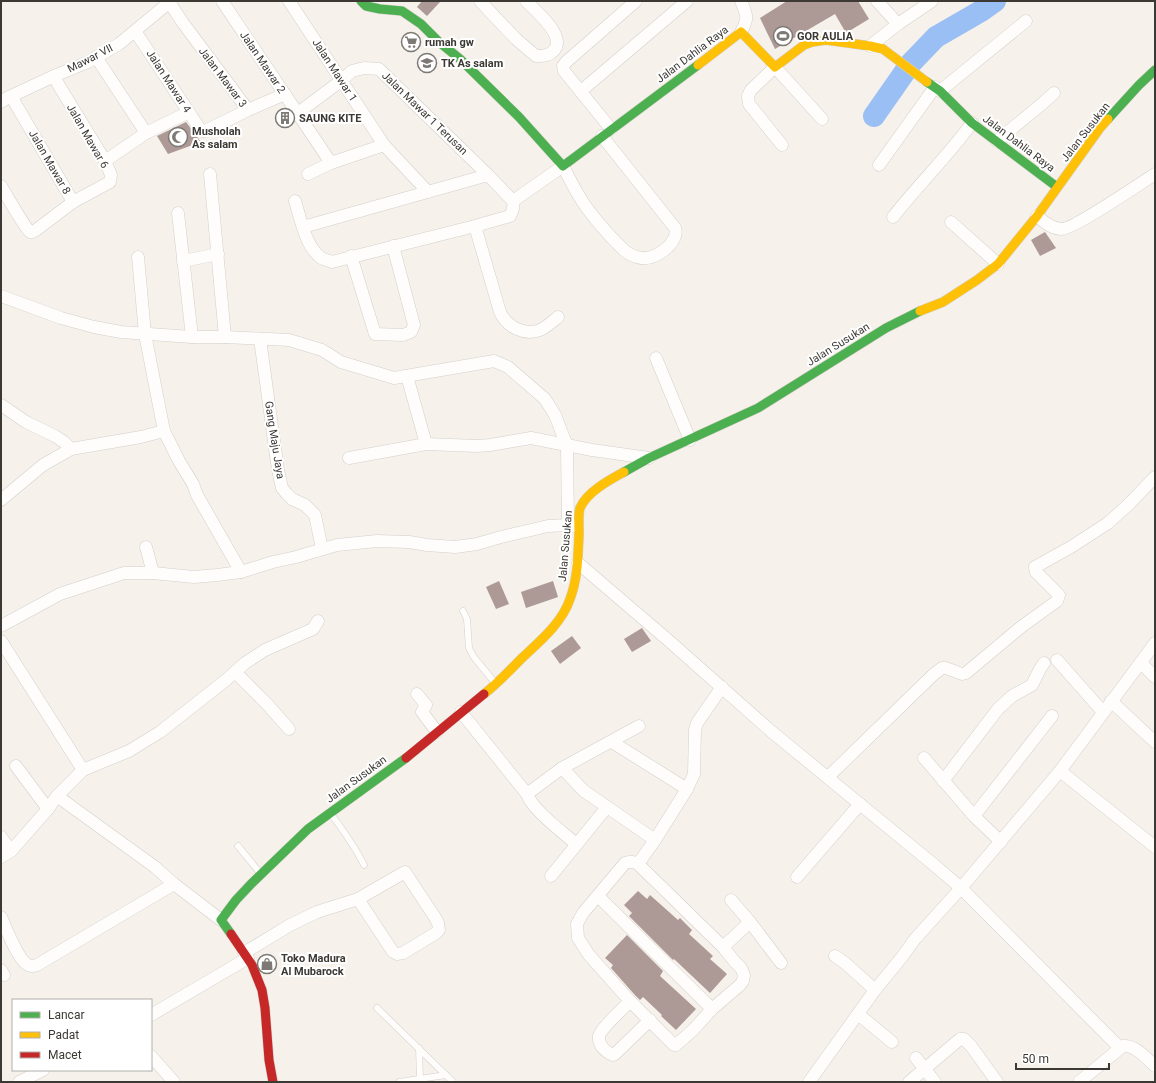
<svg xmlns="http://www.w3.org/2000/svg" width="1156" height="1083" font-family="Roboto,sans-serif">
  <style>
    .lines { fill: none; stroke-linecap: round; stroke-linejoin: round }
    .river { stroke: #9abff4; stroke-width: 22 }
    .building { fill: #ad9995 }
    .lane-casing { stroke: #d3cfca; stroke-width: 7 }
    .street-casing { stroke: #d3cfca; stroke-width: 13 }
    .fast-casing { stroke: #d3cfca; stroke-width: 10 }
    .slow-casing { stroke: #d3cfca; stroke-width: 10 }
    .jam-casing { stroke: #d3cfca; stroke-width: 10 }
    .lane { stroke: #fefdfc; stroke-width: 6 }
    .street { stroke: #fefdfc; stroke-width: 12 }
    .fast { stroke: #4caf50; stroke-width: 9 }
    .slow { stroke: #ffc107; stroke-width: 9 }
    .jam { stroke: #c62828; stroke-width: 9 }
    .labels { text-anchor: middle; stroke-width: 4; stroke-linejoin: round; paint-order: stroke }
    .poi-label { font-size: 11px; font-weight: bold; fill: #3c3934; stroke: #fff; text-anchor: start }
    .street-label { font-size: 11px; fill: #3c3934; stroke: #fff }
  </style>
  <rect width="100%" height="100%" fill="#f6f1ea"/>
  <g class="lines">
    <path class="river" d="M874,116L911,63L936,37L981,11L995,1"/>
  </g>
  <g class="building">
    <path d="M422,1H441L427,16L417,7Z"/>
    <path d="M787,1H858L869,19L846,33L835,14L775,49L760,18Z"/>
    <path d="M186,122L201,142L168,154L157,136Z"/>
    <path d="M1045,232L1056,248L1040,256L1031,240Z"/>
    <path d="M499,581L509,604L496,609L486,587Z"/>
    <path d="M553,581L558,597L526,608L521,592Z"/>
    <path d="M642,628L651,641L632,652L624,639Z"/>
    <path d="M572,636L581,648L560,664L551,651Z"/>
    <path d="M638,891L647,899L650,895L678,920L680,918L692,930L689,934L713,956L710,959L727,974L710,993L674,959L673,960L629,916L632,913L624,905Z"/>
    <path d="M627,935L663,971L660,976L696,1009L676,1030L661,1016L662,1015L643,997L640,1000L634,994L611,968L613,965L605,958Z"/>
  </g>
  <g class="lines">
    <defs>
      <g id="lane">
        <path d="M463,611L467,619L469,648L473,656L495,683"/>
        <path d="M331,814C343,830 355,847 364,865"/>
        <path d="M238,846L260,873"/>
        <path d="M377,1008L453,1082"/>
        <path d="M419,1048L420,1079"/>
        <path d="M399,1082L446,1075"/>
      </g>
      <g id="street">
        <path d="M222,1L331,163"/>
        <path d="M289,1L384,145L428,192"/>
        <path d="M480,1L516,39L536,56C543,56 550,56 555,49C565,35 535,10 526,1"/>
        <path d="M741,1C747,16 749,17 741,32"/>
        <path d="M877,1L898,24"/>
        <path d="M169,2L183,23L248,110"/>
        <path d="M135,31L200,129L202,131H205L248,110L285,94"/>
        <path d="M870,46L898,24L932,1"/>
        <path d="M96,57L146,133"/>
        <path d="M581,91L687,1"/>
        <path d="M940,91L1026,21"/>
        <path d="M12,96L15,103L73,202"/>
        <path d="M1,102L7,98L54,76L88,62L119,44L171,1"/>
        <path d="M611,129L564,71L563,66L566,62L636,1"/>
        <path d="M997,141L1043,103L1054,93"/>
        <path d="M782,145L749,104L748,96L751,90L775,67L822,119"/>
        <path d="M105,161L146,133L189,112"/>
        <path d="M879,165L935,87"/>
        <path d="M210,174L225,337"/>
        <path d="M308,174L331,163L384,145"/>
        <path d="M1,186C5,193 26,229 30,232C32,233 34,231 36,230L73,202L110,182L111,175L105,161L58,84L54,76"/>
        <path d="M295,201C300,217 306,247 320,257C323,260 328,260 332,262L475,226L510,216C513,210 514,207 513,201L488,175L379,69L364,68L352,71L342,80L298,113"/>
        <path d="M513,201L563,166C568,176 573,186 579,196C589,213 609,236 624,250C627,253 633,256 637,257C646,260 656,256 663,251C670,246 678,237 675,228L602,136"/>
        <path d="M178,213L192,337"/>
        <path d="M1037,216C1044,222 1051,228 1061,229C1072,230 1141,183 1155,174"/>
        <path d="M893,217C918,185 948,156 972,123"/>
        <path d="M951,222L998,264"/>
        <path d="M475,226L500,312C507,327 524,336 540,330C547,327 553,321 558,317"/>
        <path d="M303,227L488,175"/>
        <path d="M351,256L375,334L403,335L411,332L414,325L393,246"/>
        <path d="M138,257L145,334L164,431L179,461L193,484L197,495L241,572"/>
        <path d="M183,261L218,254"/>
        <path d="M1,296L61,318L94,327L121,332L192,337H225L289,340L322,350L341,362L394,378L494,361L508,367L545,399L555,415L567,446L568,525"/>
        <path d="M260,339L278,470L282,488L287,494L292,499L305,505L315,515L322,549"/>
        <path d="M656,358L690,440"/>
        <path d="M407,376L426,444"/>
        <path d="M1,405L26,422L55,436L64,442L71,449"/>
        <path d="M349,458L426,444L477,446L490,445L531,438L592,450L649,458"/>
        <path d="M1,500L43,465L71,449L141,437L164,431"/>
        <path d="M146,547L153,573"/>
        <path d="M578,563L668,640L772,732L933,864L961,888L1120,1048"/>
        <path d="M1,626L60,594L124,573H153L194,577L217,575L241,572L273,562L296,557L337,545L377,541L409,542L427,545L455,547L477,544L501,537L548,526L568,525L575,526"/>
        <path d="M1,641L83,770"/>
        <path d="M1057,660L1103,712"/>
        <path d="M1141,663L1155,677"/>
        <path d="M235,672L267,704L289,729"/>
        <path d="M417,694L426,705L422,712L437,732"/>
        <path d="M1111,701L1155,742"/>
        <path d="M461,712L527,794"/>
        <path d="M612,742L687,789"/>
        <path d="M924,758L974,816L1001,842"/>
        <path d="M16,766L48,809"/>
        <path d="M562,768L584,791L655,840"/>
        <path d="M1060,771L1155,847"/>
        <path d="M828,777L934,674L942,668H946L962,674L966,673L1021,627L1057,601L1059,595L1036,572L1035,567L1071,547L1108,523L1129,504L1155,477"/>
        <path d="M943,781L998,709L1012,696L1032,685L1040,669L1044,663"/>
        <path d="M57,796L155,867L174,884L221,920"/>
        <path d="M974,816L1052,716"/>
        <path d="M1,837L11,851"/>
        <path d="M576,844C563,832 533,811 527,794L562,768L639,726"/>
        <path d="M1,857L11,851L48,809L57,796L83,770L129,751L160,732L226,680L245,663L265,650L313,629L318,621"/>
        <path d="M629,862H633L638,864L723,947L735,962L741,968L744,975L743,981L740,985L712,1009L693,1030L676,1045H674L630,1001L589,955L578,938L577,924L583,913L625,863Z"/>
        <path d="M638,864L655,840L687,789L694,774L695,730L697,723L722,687"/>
        <path d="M551,876L607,807"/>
        <path d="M797,877L860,804"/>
        <path d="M598,896L712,1009"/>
        <path d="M1,917C6,928 18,960 28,965C31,967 34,966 37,965L174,884"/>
        <path d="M750,922L781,963"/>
        <path d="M723,947L750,922L731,900"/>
        <path d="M244,953L290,925L317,912L358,899L405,872L436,919L438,923L439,930L436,933L403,953L397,954L393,952L358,899"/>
        <path d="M835,956L845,963L875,990"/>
        <path d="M1,970L4,975"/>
        <path d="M630,1001C624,1008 601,1028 599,1036C598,1046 606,1052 613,1055L615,1054L650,1020"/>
        <path d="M858,1014L892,1042"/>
        <path d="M151,1015L248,958"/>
        <path d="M151,1056L174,1082"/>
        <path d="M916,1058L935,1082"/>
        <path d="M19,1082L43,1070"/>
        <path d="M809,1082L875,990L902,957L915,939L961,888L1060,771L1155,643"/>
        <path d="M909,1082L960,1039H964L971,1046L997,1082"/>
        <path d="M1079,1082L1123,1046C1136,1045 1146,1058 1155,1066"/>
      </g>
      <g id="fast">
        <path d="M361,1L366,6L380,9L402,11L421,24L439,42L460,59L519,117L563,166L698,65"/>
        <path d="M927,82L940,91L972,123L1057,187"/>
        <path d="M1108,119L1139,85L1155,70"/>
        <path d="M624,472L649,458L758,408L886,328L920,311"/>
        <path d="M231,934L221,920L236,900L251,884L308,829L406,758"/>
      </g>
      <g id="slow">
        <path d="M698,65L741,32L775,67L804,45L812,42L826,40L870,46L883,49L927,82"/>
        <path d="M920,311L943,302L977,280L998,264L1037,216L1100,128L1108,119"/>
        <path d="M484,694C498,683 510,670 522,658C540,641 562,623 570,599C578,578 578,555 579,533C579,526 578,515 580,508C587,492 609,480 624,472"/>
      </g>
      <g id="jam">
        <path d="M406,758L484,694"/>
        <path d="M231,934L252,965L262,990L265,1008L269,1060L273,1082"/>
      </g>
    </defs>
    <use href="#lane" class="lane-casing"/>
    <use href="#street" class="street-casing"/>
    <use href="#fast" class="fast-casing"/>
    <use href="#slow" class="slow-casing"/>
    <use href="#jam" class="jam-casing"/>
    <use href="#lane" class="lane"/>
    <use href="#street" class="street"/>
    <use href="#fast" class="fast"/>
    <use href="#slow" class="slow"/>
    <use href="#jam" class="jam"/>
  </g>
  <defs>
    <symbol id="stadium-ring" viewBox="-11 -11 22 22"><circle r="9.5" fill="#fff" stroke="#7d7974" stroke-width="1.5"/><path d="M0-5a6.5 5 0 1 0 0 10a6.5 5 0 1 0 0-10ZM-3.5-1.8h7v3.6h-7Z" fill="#7d7974"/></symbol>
    <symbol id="supermarket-ring" viewBox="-11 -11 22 22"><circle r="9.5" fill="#fff" stroke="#7d7974" stroke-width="1.5"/><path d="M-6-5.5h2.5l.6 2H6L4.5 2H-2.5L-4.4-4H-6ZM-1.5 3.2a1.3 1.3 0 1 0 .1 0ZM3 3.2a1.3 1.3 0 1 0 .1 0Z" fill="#7d7974"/></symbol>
    <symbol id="school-ring" viewBox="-11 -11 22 22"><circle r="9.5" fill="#fff" stroke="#7d7974" stroke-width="1.5"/><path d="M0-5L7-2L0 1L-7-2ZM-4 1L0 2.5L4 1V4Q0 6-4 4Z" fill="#7d7974"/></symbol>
    <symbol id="building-ring" viewBox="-11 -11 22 22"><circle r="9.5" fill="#fff" stroke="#7d7974" stroke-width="1.5"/><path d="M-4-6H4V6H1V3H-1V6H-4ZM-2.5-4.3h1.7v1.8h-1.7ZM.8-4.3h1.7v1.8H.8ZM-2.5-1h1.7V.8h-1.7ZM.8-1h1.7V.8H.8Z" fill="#7d7974"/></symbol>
    <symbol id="mosque-ring" viewBox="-11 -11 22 22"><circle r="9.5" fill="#fff" stroke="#7d7974" stroke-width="1.5"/><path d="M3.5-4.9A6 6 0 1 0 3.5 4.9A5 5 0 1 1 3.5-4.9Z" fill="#7d7974"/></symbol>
    <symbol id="shop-ring" viewBox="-11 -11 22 22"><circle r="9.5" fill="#fff" stroke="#7d7974" stroke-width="1.5"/><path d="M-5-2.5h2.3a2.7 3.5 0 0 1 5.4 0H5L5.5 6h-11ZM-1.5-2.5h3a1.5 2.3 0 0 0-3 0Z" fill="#7d7974"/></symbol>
  </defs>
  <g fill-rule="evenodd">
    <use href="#stadium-ring" x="772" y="25" width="22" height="22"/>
    <use href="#supermarket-ring" x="400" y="31" width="22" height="22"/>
    <use href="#school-ring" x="416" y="52" width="22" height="22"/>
    <use href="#building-ring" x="274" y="107" width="22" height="22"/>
    <use href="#mosque-ring" x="167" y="126" width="22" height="22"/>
    <use href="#shop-ring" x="256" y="953" width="22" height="22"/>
  </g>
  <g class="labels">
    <g class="poi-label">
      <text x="797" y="40">GOR AULIA</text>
      <text x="425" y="46">rumah gw</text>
      <text x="441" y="67">TK As salam</text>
      <text x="299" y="122">SAUNG KITE</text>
      <text x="192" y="135">Musholah<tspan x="192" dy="13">As salam</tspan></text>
      <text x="281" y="962">Toko Madura<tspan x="281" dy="13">Al Mubarock</tspan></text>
    </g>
    <g class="street-label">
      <text transform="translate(692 54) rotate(-37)" y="4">Jalan Dahlia Raya</text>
      <text transform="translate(90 58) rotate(-27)" y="4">Mawar VII</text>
      <text transform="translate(263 62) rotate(56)" y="4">Jalan Mawar 2</text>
      <text transform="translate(335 70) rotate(57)" y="4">Jalan Mawar 1</text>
      <text transform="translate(223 77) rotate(53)" y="4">Jalan Mawar 3</text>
      <text transform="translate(169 81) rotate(57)" y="4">Jalan Mawar 4</text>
      <text transform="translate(425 113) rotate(44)" y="4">Jalan Mawar 1 Terusan</text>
      <text transform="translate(1085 132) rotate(-52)" y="4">Jalan Susukan</text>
      <text transform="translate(88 136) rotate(60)" y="4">Jalan Mawar 6</text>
      <text transform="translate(1019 143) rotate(37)" y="4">Jalan Dahlia Raya</text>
      <text transform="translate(50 162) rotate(60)" y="4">Jalan Mawar 8</text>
      <text transform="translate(838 344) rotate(-32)" y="4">Jalan Susukan</text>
      <text transform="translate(275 440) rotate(81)" y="4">Gang Maju Jaya</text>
      <text transform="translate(565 546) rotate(-85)" y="4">Jalan Susukan</text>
      <text transform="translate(356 779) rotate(-36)" y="4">Jalan Susukan</text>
    </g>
  </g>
  <rect width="1156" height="1083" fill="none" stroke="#3c3934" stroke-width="4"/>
  <rect x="12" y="999" width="140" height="72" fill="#ffffff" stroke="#b1b0ae"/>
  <rect x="20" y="1012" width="20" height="6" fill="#4caf50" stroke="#b1b0ae"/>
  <text x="48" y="1019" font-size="12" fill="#3c3934">Lancar</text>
  <rect x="20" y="1032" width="20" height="6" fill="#ffc107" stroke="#b1b0ae"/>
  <text x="48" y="1039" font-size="12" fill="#3c3934">Padat</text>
  <rect x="20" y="1052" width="20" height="6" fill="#c62828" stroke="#b1b0ae"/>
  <text x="48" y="1059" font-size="12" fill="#3c3934">Macet</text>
  <path d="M1016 1063v6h93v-6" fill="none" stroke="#3c3934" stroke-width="2"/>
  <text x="1022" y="1063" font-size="12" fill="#3c3934" stroke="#ffffff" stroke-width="3" paint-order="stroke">50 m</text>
</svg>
